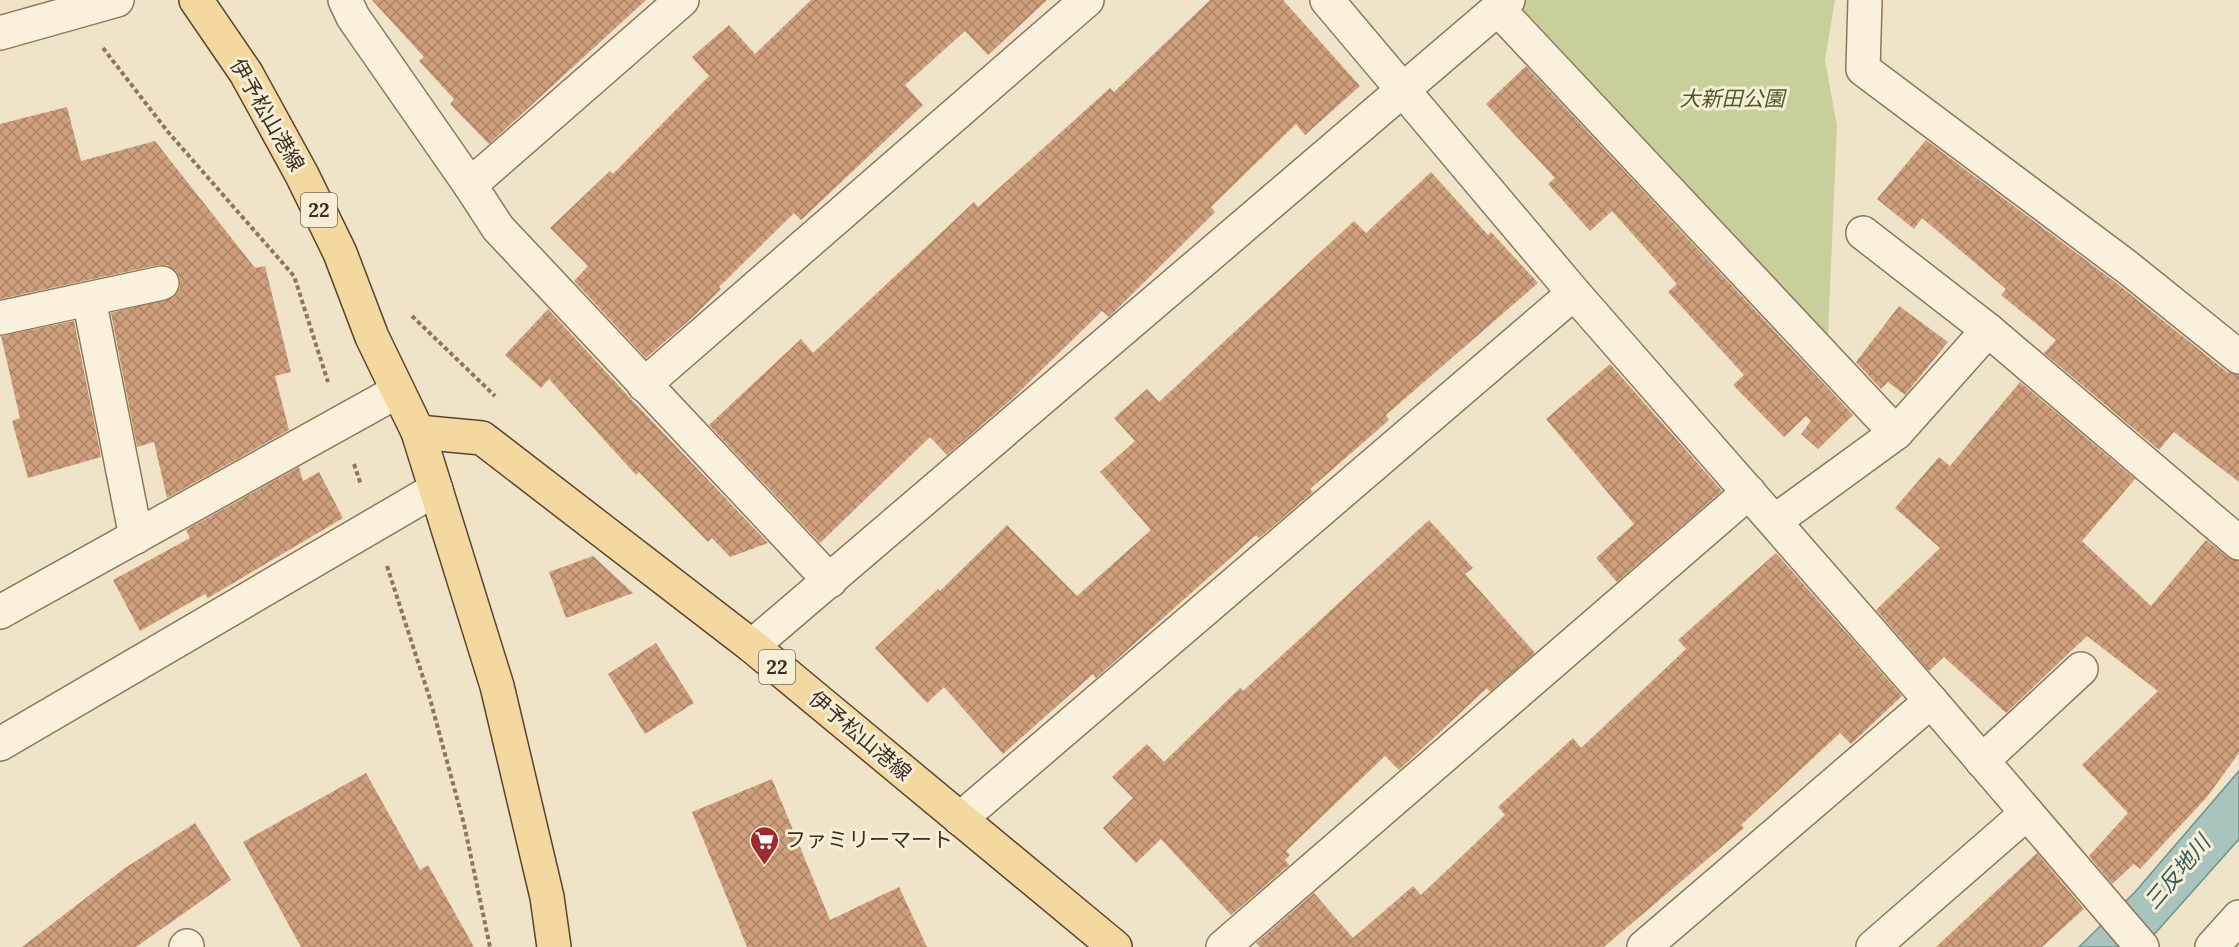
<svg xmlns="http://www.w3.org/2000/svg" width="2239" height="947" font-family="Lora,'Noto Sans JP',serif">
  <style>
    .park { fill: #c9cf9b }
    .water { fill: #a9c4bc; stroke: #6f938a; stroke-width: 1.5 }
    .building { fill: url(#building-cross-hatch) }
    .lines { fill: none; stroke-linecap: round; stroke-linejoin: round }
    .minor-casing { stroke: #8d765c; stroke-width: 36 }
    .tertiary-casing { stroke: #8d765c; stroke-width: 36 }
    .primary-casing { stroke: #5b4430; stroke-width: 36 }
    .path { stroke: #8d765c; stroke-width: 4; stroke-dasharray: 4.5 3; stroke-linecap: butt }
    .minor { stroke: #faf1dc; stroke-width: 33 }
    .tertiary { stroke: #faf1dc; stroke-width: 33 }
    .primary { stroke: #f3d9a0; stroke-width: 33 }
    .labels { text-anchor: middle; stroke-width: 6; stroke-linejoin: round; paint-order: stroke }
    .shield { fill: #f7eed8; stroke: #756857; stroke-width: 1.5 }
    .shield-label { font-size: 20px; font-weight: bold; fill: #3d2e20 }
    .park-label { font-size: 21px; font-style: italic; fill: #4d5a26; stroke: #f7eed8 }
    .street-label { font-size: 21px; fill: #3d2e20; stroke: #f7eed8 }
    .poi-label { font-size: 21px; fill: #3d2e20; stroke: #f7eed8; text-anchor: start }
    .water-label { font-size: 22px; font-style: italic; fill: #2f5d5a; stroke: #f7eed8 }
  </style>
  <defs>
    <pattern id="building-cross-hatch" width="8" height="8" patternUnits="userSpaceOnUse" patternTransform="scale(1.5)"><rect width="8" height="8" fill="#cf9f7d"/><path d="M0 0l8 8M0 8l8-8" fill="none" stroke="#a98266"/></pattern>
  </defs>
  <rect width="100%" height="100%" fill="#f0e4c8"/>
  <path class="park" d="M1525,0H1835L1825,60L1837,126L1827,359L1518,6Z"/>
  <path class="water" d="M2239,771V839L2143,947H2079L2135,892Z"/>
  <g class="building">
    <path d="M372,0H646L489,144L450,104L454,99L419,61L424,57Z"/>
    <path d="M811,0H1047L988,55L965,31L905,85L923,105L801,220L794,213L719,287L721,289L693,317L646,358L574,281L588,266L550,228L610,171L613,174L709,76L692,57L729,25L755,54Z"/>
    <path d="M1210,0H1283L1360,86L1305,135L1296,124L1211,207L1215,212L1109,317L1102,311L1013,398L947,455L930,437L820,543L709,425L801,339L813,353L974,202L978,207L1110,88L1114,92Z"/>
    <path d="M1526,66L1853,415L1818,449L1801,434L1811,421L1806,416L1784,437L1733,385L1744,375L1668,292L1677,284L1612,211L1590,231L1548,184L1555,178L1486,104Z"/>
    <path d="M67,107L81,161L155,141L255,268L265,266L291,372L275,376L289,430L167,498L154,442L137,447L111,313L174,297L180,288V278L176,271L168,265H158L0,299V124Z"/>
    <path d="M1926,140L2115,282L2227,372L2239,375V482L2174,432L2159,450L2044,353L2056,340L2001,295L2006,289L1922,218L1914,229L1877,199Z"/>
    <path d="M1431,172L1488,235L1491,232L1538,283L1386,415L1389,420L1310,489L1313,492L1259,538L1256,535L1096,678L1093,674L1003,754L944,687L927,703L875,648L938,589L940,591L1007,525L1077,596L1151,530L1100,472L1135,441L1114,418L1147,389L1159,402L1354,221L1366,233Z"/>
    <path d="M1899,306L1948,342L1905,395L1888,382L1881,389L1856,362Z"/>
    <path d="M548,309L630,398L768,543L730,557L712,538L708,542L639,472L636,475L549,379L541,388L505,355Z"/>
    <path d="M74,321L101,457L28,478L12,421L20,418L1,336Z"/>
    <path d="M1610,364L1722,491L1617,582L1596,558L1634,524L1546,419Z"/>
    <path d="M2020,382L2135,479L2082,541L2151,606L2206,540L2227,557L2239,561V753L2207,797L2140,869L2134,864L2112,884L2089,856L2128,813L2082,765L2158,691L2087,636L2006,713L1944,657L1929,671L1876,610L1940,548L1895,508L1939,457L1950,466Z"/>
    <path d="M299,467L303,481L319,472L343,518L208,598L205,594L140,631L113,580L190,538L186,530Z"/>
    <path d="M1429,520L1473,568L1465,574L1535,653L1490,692L1487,688L1399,770L1385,756L1286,851L1290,855L1285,860L1289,865L1231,915L1161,839L1136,863L1103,828L1133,798L1112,777L1147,744L1164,762L1240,688L1243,691Z"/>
    <path d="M1776,553L1902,696L1851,744L1840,733L1741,825L1744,828L1604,947H1260L1256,943L1314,893L1353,938L1413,886L1421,895L1505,815L1498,807L1573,738L1581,748L1686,649L1678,640Z"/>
    <path d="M593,556L633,593L566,618L549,572Z"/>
    <path d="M656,643L694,703L645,734L608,674Z"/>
    <path d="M366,773L420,870L428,865L474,947H301L243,842Z"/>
    <path d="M772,779L830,920L899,887L927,947H747L692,812Z"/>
    <path d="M195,823L231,880L136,947H22L125,868Z"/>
    <path d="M2037,853L2084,909L2042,947H1936Z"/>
  </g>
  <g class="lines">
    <defs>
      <g id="minor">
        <path d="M345,0L353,17L470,185"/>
        <path d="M682,0L470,185L498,228L830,581"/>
        <path d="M1327,0L1574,293L1931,701L1644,947"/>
        <path d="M1865,0L1863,69L2127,267L2239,357"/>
        <path d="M1498,9L1896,433"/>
        <path d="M0,33L117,0"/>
        <path d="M1863,233L1988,330L2239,543"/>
        <path d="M89,299L136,537"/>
        <path d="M0,318L162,283"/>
        <path d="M644,385L1087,0"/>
        <path d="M1775,521L1896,433L1988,330"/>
        <path d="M0,612L398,391"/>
        <path d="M752,646L1508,0"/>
        <path d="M1931,701L2142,947"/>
        <path d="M0,744L436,489"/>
        <path d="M1982,761L2081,669"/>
        <path d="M960,819L1574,293"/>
        <path d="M186,947L187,946"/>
        <path d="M1223,947L1749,492"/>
        <path d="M1873,947L2027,813"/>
      </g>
      <path id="tertiary" d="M2212,947L2239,917"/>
      <g id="primary">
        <path d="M196,0L246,73L302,175L340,253L372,337L418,432L497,686L547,897L554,947"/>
        <path d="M418,432L482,438L752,646L1115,947"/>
      </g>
    </defs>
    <use href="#minor" class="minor-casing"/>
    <use href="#tertiary" class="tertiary-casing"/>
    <use href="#primary" class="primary-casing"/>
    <g class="path">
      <path d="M103,48L168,132L294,276L328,382"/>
      <path d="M412,316L495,396"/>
      <path d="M354,464L361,485"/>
      <path d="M387,566L430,699L464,824L490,947"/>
    </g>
    <use href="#minor" class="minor"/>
    <use href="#tertiary" class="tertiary"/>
    <use href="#primary" class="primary"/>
  </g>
  <defs>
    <symbol id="supermarket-pin" viewBox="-11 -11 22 30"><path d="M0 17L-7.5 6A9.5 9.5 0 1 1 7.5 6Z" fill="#9e2a2b" stroke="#f7eed8"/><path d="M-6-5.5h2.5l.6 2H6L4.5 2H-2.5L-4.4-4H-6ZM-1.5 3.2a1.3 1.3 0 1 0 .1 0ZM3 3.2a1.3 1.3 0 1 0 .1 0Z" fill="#fff"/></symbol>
  </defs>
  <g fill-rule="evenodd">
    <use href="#supermarket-pin" x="748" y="824" width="33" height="45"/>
  </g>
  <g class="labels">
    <g class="shield">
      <rect x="301" y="193" width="36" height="34" rx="4.5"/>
      <rect x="759" y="650" width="36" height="34" rx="4.5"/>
    </g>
    <g class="shield-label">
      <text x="319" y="217">22</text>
      <text x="777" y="674">22</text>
    </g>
    <g class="park-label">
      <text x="1732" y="106">大新田公園</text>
    </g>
    <g class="street-label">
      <text transform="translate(267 115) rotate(60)" y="7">伊予松山港線</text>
      <text transform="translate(860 736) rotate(40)" y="7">伊予松山港線</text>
    </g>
    <g class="poi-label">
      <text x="785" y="847">ファミリーマート</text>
    </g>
    <g class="water-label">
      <text transform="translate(2177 872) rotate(-50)" y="8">三反地川</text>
    </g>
  </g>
</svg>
